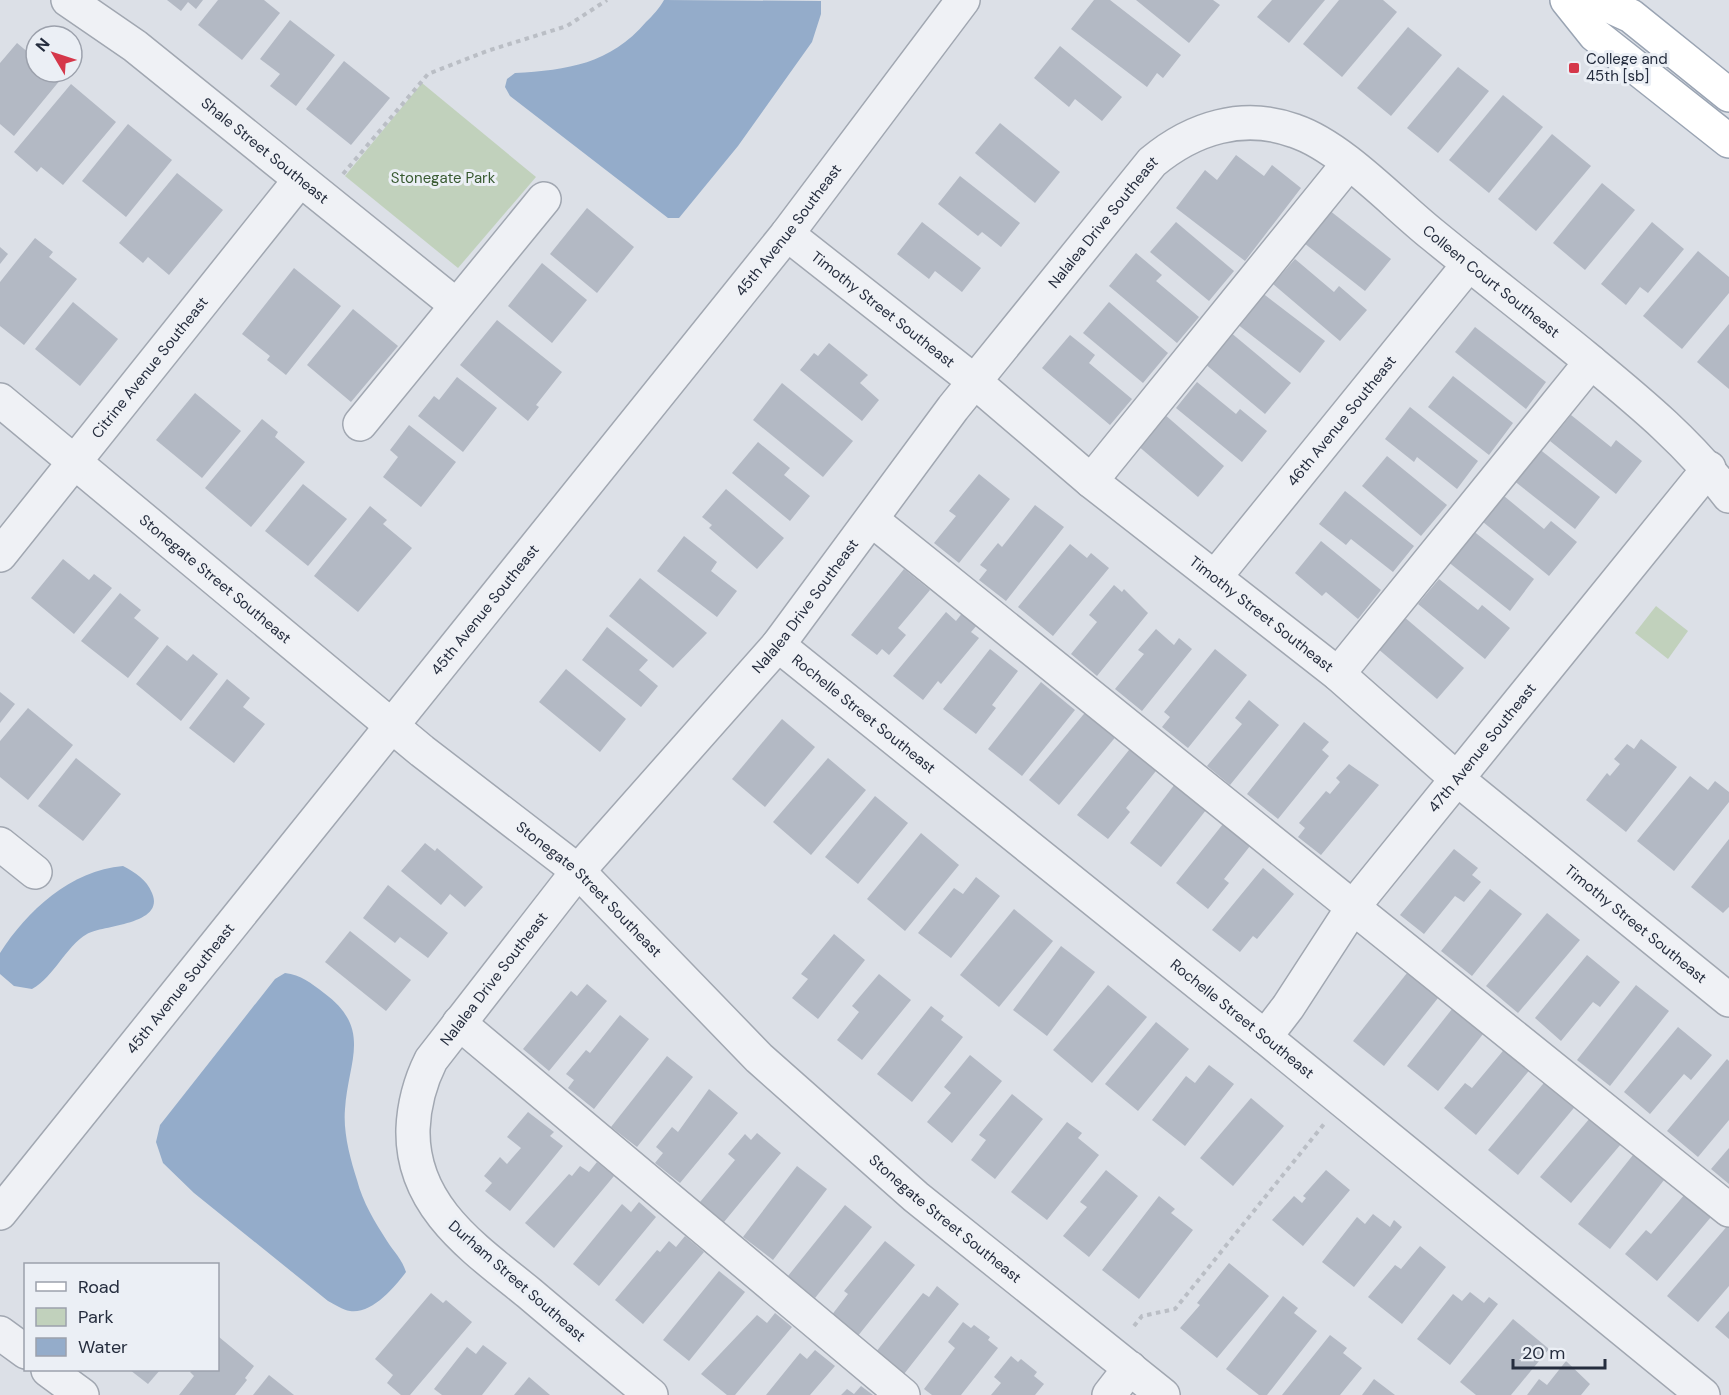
<svg xmlns="http://www.w3.org/2000/svg" width="1729" height="1395" font-family="'DM Sans',sans-serif">
  <style>
    .green { fill: #c1d1bc }
    .water { fill: #94acca }
    .building { fill: #b3b9c4 }
    .lines { fill: none; stroke-linecap: round; stroke-linejoin: round }
    .minor-casing { stroke: #a1a7b1; stroke-width: 36 }
    .major-casing { stroke: #9aa4b3; stroke-width: 36 }
    .path { stroke: #babec5; stroke-width: 4; stroke-dasharray: 4.5 4.5; stroke-linecap: butt }
    .minor { stroke: #eff1f5; stroke-width: 33 }
    .major { stroke: #fff; stroke-width: 33 }
    .poi-dot { fill: #d5374a; stroke: #ebeff5; stroke-width: 2 }
    .labels { text-anchor: middle; stroke-width: 6; stroke-linejoin: round; paint-order: stroke }
    .poi-label { font-size: 15px; fill: #252d3e; stroke: #ebeff5; text-anchor: start }
    .street-label { font-size: 15px; fill: #252d3e; stroke: #ebeff5 }
    .park-label { font-size: 15px; fill: #385a31; stroke: #ebeff5 }
  </style>
  <rect width="100%" height="100%" fill="#dce0e7"/>
  <g class="green">
    <path d="M422,83L536,177L458,268L345,176Z"/>
    <path d="M1656,606L1688,631L1668,659L1635,633Z"/>
  </g>
  <g class="water">
    <path d="M664,0L821,1V14L812,42L738,146L679,218H668L510,96L505,87L507,79L515,73C568,70 610,64 646,22C653,15 659,9 664,0Z"/>
    <path d="M123,866C136,873 146,879 152,893C166,925 102,925 87,934C65,947 55,976 32,989L14,986L0,974V953C27,911 71,870 123,866Z"/>
    <path d="M285,973C301,975 311,983 324,993C373,1029 348,1061 345,1109C343,1132 350,1158 357,1180C363,1203 375,1222 387,1241C394,1252 402,1259 406,1272C394,1288 372,1314 350,1311C343,1310 334,1304 328,1301L194,1193L163,1163L156,1142L160,1125L275,979Z"/>
  </g>
  <g class="building">
    <path d="M167,0H203L196,9L188,2L181,11Z"/>
    <path d="M218,0H264L280,13L242,60L198,25Z"/>
    <path d="M1094,0H1110L1181,55L1163,78L1157,73L1147,87L1071,29Z"/>
    <path d="M1136,0H1213L1220,5L1189,43Z"/>
    <path d="M1272,0H1325L1289,43L1257,17Z"/>
    <path d="M1339,0H1383L1397,12L1342,77L1303,44Z"/>
    <path d="M290,20L335,55L296,106L270,86L280,74L260,59Z"/>
    <path d="M1408,27L1442,55L1391,116L1357,88Z"/>
    <path d="M17,43L36,59V72H52L61,79L14,136L0,124V63Z"/>
    <path d="M1060,46L1122,97L1102,121L1075,99L1069,107L1034,78Z"/>
    <path d="M344,61L390,98L351,145L306,109Z"/>
    <path d="M1458,67L1489,91L1438,153L1407,128Z"/>
    <path d="M71,84L116,122L63,185L41,167L37,172L14,152Z"/>
    <path d="M1503,95L1543,127L1489,193L1449,160Z"/>
    <path d="M1000,123L1060,172L1035,203L975,153Z"/>
    <path d="M128,124L172,160L126,217L82,181Z"/>
    <path d="M1552,134L1591,166L1536,231L1498,199Z"/>
    <path d="M1236,155L1264,176L1272,165L1301,188L1245,261L1176,208L1205,170L1217,180Z"/>
    <path d="M177,173L223,210L169,275L148,257L143,263L119,243Z"/>
    <path d="M960,176L1020,223L1001,247L982,232L978,236L938,204Z"/>
    <path d="M1602,183L1635,210L1585,270L1553,243Z"/>
    <path d="M587,208L634,247L597,293L550,254Z"/>
    <path d="M1329,210L1391,259L1365,291L1304,243Z"/>
    <path d="M922,222L981,268L962,292L935,271L929,279L897,254Z"/>
    <path d="M1176,222L1234,271L1209,301L1150,252Z"/>
    <path d="M1652,222L1684,249L1648,293L1640,287L1626,305L1601,284Z"/>
    <path d="M35,238L53,252L49,257L77,279L24,345L0,326V282Z"/>
    <path d="M0,247L8,254L0,264Z"/>
    <path d="M1698,251L1729,277V293L1682,349L1643,316Z"/>
    <path d="M1136,253L1162,275L1156,281L1199,317L1177,343L1109,286Z"/>
    <path d="M1295,259L1334,292L1339,286L1367,310L1340,341L1273,284Z"/>
    <path d="M542,263L587,300L552,343L508,306Z"/>
    <path d="M294,268L341,306L286,375L267,360L270,356L242,334Z"/>
    <path d="M1261,292L1325,341L1300,373L1237,324Z"/>
    <path d="M73,302L118,339L80,386L35,349Z"/>
    <path d="M1109,302L1168,353L1143,383L1083,333Z"/>
    <path d="M353,309L398,346L351,402L307,365Z"/>
    <path d="M497,320L562,372L536,405L539,407L528,421L460,365Z"/>
    <path d="M1729,324V389L1697,362Z"/>
    <path d="M1475,327L1546,382L1526,409L1455,352Z"/>
    <path d="M1230,332L1291,383L1265,414L1204,363Z"/>
    <path d="M1070,335L1095,355L1089,363L1132,399L1110,425L1042,368Z"/>
    <path d="M829,343L868,375L860,383L879,400L862,421L800,370L814,353L818,356Z"/>
    <path d="M1453,376L1513,423L1489,455L1428,407Z"/>
    <path d="M457,377L497,408L463,452L418,416L434,396L439,400Z"/>
    <path d="M1197,382L1236,414L1240,409L1267,431L1242,462L1176,408Z"/>
    <path d="M782,383L853,441L823,477L753,420Z"/>
    <path d="M195,393L241,431L202,478L156,440Z"/>
    <path d="M1410,407L1478,461L1457,489L1417,457L1414,462L1385,439Z"/>
    <path d="M1164,414L1224,466L1198,497L1137,445Z"/>
    <path d="M1571,415L1611,447L1616,440L1642,461L1616,494L1550,441Z"/>
    <path d="M262,419L278,432L275,437L305,462L251,527L205,488Z"/>
    <path d="M409,425L456,462L421,507L383,477L398,457L390,450Z"/>
    <path d="M758,442L790,468L784,475L810,496L790,521L732,473Z"/>
    <path d="M1538,448L1600,497L1575,529L1513,480Z"/>
    <path d="M1387,456L1447,505L1421,536L1362,486Z"/>
    <path d="M979,474L1010,499L959,563L934,543L956,516L949,511Z"/>
    <path d="M303,484L347,519L308,566L265,531Z"/>
    <path d="M726,489L784,538L757,569L709,528L712,525L702,517Z"/>
    <path d="M1345,491L1414,546L1393,572L1351,539L1346,545L1319,524Z"/>
    <path d="M1504,496L1544,529L1551,521L1577,542L1549,576L1483,522Z"/>
    <path d="M1035,505L1064,527L1006,601L979,580L987,570L980,565L998,543L1002,547Z"/>
    <path d="M370,506L387,520L383,524L412,548L358,612L314,576Z"/>
    <path d="M1472,530L1534,579L1510,611L1447,561Z"/>
    <path d="M684,536L717,562L711,571L737,591L717,617L657,571Z"/>
    <path d="M1321,541L1381,590L1358,619L1326,592L1322,596L1295,573Z"/>
    <path d="M1070,544L1087,558L1091,553L1109,568L1053,636L1018,607Z"/>
    <path d="M63,559L89,580L94,574L112,588L74,634L31,598Z"/>
    <path d="M904,569L930,590L898,628L906,635L889,655L882,649L877,655L851,635Z"/>
    <path d="M640,578L707,633L673,668L609,616Z"/>
    <path d="M1439,579L1478,610L1482,605L1510,628L1485,659L1418,604Z"/>
    <path d="M1114,585L1122,592L1124,589L1148,613L1097,676L1071,654L1097,622L1089,615Z"/>
    <path d="M120,593L141,610L134,618L159,638L128,678L81,641Z"/>
    <path d="M946,612L956,621L963,612L978,624L971,632L979,638L941,684L938,681L923,700L893,676Z"/>
    <path d="M1403,616L1464,668L1437,699L1377,648Z"/>
    <path d="M607,627L648,660L639,670L658,686L641,707L582,660Z"/>
    <path d="M1156,629L1174,645L1179,638L1192,649L1142,711L1115,689L1144,654L1138,650Z"/>
    <path d="M167,645L187,661L193,654L218,674L181,721L136,684Z"/>
    <path d="M990,649L1018,671L992,705L996,708L976,734L943,709Z"/>
    <path d="M1215,649L1247,675L1188,748L1162,727L1170,717L1164,712Z"/>
    <path d="M566,669L626,719L600,752L539,702Z"/>
    <path d="M227,679L250,698L243,707L265,724L234,763L189,728Z"/>
    <path d="M1041,682L1075,710L1022,776L988,749Z"/>
    <path d="M0,692L15,704L0,723Z"/>
    <path d="M1249,700L1279,725L1230,785L1207,766L1242,724L1235,718Z"/>
    <path d="M28,708L73,745L28,800L0,777V741Z"/>
    <path d="M1088,709L1118,734L1059,805L1029,780Z"/>
    <path d="M782,719L815,747L765,807L732,779Z"/>
    <path d="M1304,722L1329,742L1322,750L1329,756L1278,819L1247,794Z"/>
    <path d="M1641,739L1677,767L1626,832L1586,800L1607,773L1610,776L1620,764L1614,759L1627,744L1634,749Z"/>
    <path d="M1133,745L1160,766L1126,808L1130,812L1108,839L1077,815Z"/>
    <path d="M76,758L121,794L83,841L38,806Z"/>
    <path d="M828,758L866,790L811,855L773,822Z"/>
    <path d="M1349,764L1379,785L1321,855L1298,837L1305,828L1299,823L1326,791L1330,794L1340,782L1336,778Z"/>
    <path d="M1690,776L1708,790L1715,781L1729,792V802L1674,871L1637,841Z"/>
    <path d="M1178,780L1210,805L1161,867L1130,843Z"/>
    <path d="M875,796L908,823L858,884L825,857Z"/>
    <path d="M1223,824L1250,846L1224,879L1229,883L1208,909L1176,883Z"/>
    <path d="M921,833L959,865L905,931L867,899Z"/>
    <path d="M1729,839V907L1723,913L1691,887Z"/>
    <path d="M425,843L435,851L437,848L483,887L465,907L450,894L441,905L401,871Z"/>
    <path d="M1454,849L1478,868L1472,875L1481,882L1464,902L1455,896L1424,934L1400,915Z"/>
    <path d="M1263,868L1294,894L1257,939L1253,936L1240,952L1212,930Z"/>
    <path d="M976,877L1000,896L951,958L918,933L954,888L963,894Z"/>
    <path d="M388,885L448,933L428,958L400,937L395,943L363,918Z"/>
    <path d="M1490,889L1522,914L1472,976L1441,951Z"/>
    <path d="M1014,909L1053,941L999,1007L960,975Z"/>
    <path d="M1547,913L1580,940L1518,1013L1486,986Z"/>
    <path d="M350,931L411,980L386,1011L325,962Z"/>
    <path d="M834,934L865,960L818,1019L792,998L808,979L801,974Z"/>
    <path d="M1061,946L1095,972L1047,1036L1013,1010Z"/>
    <path d="M1587,955L1620,982L1600,1007L1593,1002L1561,1041L1535,1018Z"/>
    <path d="M1411,968L1442,993L1384,1066L1353,1041Z"/>
    <path d="M879,974L911,1000L862,1060L837,1040L859,1012L852,1006Z"/>
    <path d="M587,984L607,1001L549,1071L523,1049L571,991L577,996Z"/>
    <path d="M1108,985L1147,1017L1092,1083L1053,1050Z"/>
    <path d="M1636,985L1669,1011L1610,1086L1577,1060Z"/>
    <path d="M1456,1004L1487,1029L1438,1091L1407,1066Z"/>
    <path d="M931,1006L944,1016L941,1020L963,1037L912,1102L877,1074Z"/>
    <path d="M620,1015L649,1039L594,1109L568,1088L574,1080L566,1074L586,1050L590,1053Z"/>
    <path d="M1156,1022L1189,1049L1138,1111L1105,1084Z"/>
    <path d="M1678,1027L1712,1055L1691,1080L1684,1074L1650,1114L1624,1092Z"/>
    <path d="M1507,1046L1532,1067L1476,1135L1444,1108L1465,1083L1472,1088Z"/>
    <path d="M970,1055L1002,1081L952,1143L927,1122L951,1093L944,1087Z"/>
    <path d="M667,1056L693,1077L637,1147L611,1127Z"/>
    <path d="M1727,1059L1729,1061V1120L1698,1157L1667,1131Z"/>
    <path d="M1209,1065L1234,1084L1185,1146L1152,1120L1186,1076L1195,1083Z"/>
    <path d="M1548,1078L1578,1103L1518,1175L1488,1150Z"/>
    <path d="M709,1089L738,1113L680,1183L655,1163L663,1153L656,1147L672,1127L678,1132Z"/>
    <path d="M1012,1094L1043,1119L995,1179L971,1160L986,1140L979,1135Z"/>
    <path d="M1251,1098L1284,1126L1233,1186L1200,1158Z"/>
    <path d="M528,1112L554,1132L550,1136L563,1146L510,1211L485,1191L492,1183L484,1176L500,1157L507,1164L521,1148L507,1137Z"/>
    <path d="M1590,1118L1621,1144L1571,1203L1540,1177Z"/>
    <path d="M1067,1122L1082,1133L1078,1138L1099,1155L1047,1220L1011,1192Z"/>
    <path d="M757,1133L781,1153L724,1222L700,1202L735,1160L728,1154L745,1134L751,1140Z"/>
    <path d="M1729,1148V1184L1711,1169Z"/>
    <path d="M1637,1150L1668,1175L1610,1249L1578,1224Z"/>
    <path d="M597,1162L614,1176L554,1248L525,1223L569,1174L572,1176L580,1166L589,1172Z"/>
    <path d="M797,1166L827,1189L773,1260L743,1237Z"/>
    <path d="M1106,1170L1138,1196L1089,1257L1063,1236L1087,1207L1080,1202Z"/>
    <path d="M1326,1170L1350,1190L1303,1246L1272,1220L1294,1196L1302,1203L1306,1198L1303,1196Z"/>
    <path d="M1685,1194L1711,1217L1657,1281L1625,1254L1646,1230L1651,1234Z"/>
    <path d="M1159,1196L1175,1209L1171,1213L1193,1230L1139,1299L1102,1270Z"/>
    <path d="M639,1202L656,1217L599,1286L573,1264L622,1204L631,1212Z"/>
    <path d="M845,1205L872,1227L815,1298L788,1276Z"/>
    <path d="M1373,1214L1390,1227L1394,1220L1402,1227L1354,1287L1322,1262L1357,1217L1365,1224Z"/>
    <path d="M1729,1224V1286L1698,1322L1667,1296Z"/>
    <path d="M685,1236L704,1252L643,1324L615,1300L657,1250L660,1252L669,1241L676,1247Z"/>
    <path d="M885,1241L915,1265L857,1337L831,1316L848,1294L844,1291Z"/>
    <path d="M1420,1246L1446,1267L1402,1324L1368,1297L1395,1265L1401,1269Z"/>
    <path d="M1229,1263L1269,1296L1217,1358L1180,1328L1200,1305L1197,1303Z"/>
    <path d="M719,1271L745,1292L689,1361L663,1340Z"/>
    <path d="M937,1286L959,1304L904,1374L876,1352L923,1293L929,1297Z"/>
    <path d="M1470,1292L1484,1303L1489,1297L1498,1304L1450,1365L1417,1339L1453,1294L1462,1301Z"/>
    <path d="M431,1293L443,1303L446,1300L472,1322L410,1395H401L387,1383L393,1375L375,1359Z"/>
    <path d="M1283,1296L1298,1308L1294,1313L1317,1331L1267,1395H1259L1226,1369Z"/>
    <path d="M1729,1311V1339L1715,1327Z"/>
    <path d="M775,1313L792,1327L735,1395H727L701,1374L757,1315L767,1323Z"/>
    <path d="M1513,1319L1549,1349L1511,1395H1476L1460,1382Z"/>
    <path d="M963,1322L971,1328L974,1325L990,1337L988,1340L998,1348L961,1395H932L924,1389L955,1348L948,1342Z"/>
    <path d="M1330,1335L1347,1348L1343,1353L1362,1368L1340,1395H1282Z"/>
    <path d="M219,1337L254,1366L245,1378L247,1380L235,1395H179L194,1376L190,1372L193,1370H218Z"/>
    <path d="M483,1345L507,1363L482,1395H442L434,1389L467,1347L476,1354Z"/>
    <path d="M815,1350L835,1366L810,1395H766L800,1353L807,1359Z"/>
    <path d="M1011,1356L1018,1362L1021,1359L1037,1372L1034,1376L1044,1384L1035,1395H991L1001,1383L994,1377Z"/>
    <path d="M1566,1361L1590,1384L1581,1395H1527L1539,1379L1547,1385Z"/>
    <path d="M130,1370H160L148,1384Z"/>
    <path d="M269,1375L294,1395H253Z"/>
    <path d="M529,1377L550,1395H514Z"/>
    <path d="M1374,1379L1395,1395H1362Z"/>
    <path d="M861,1386L873,1395H841L847,1389L854,1394Z"/>
  </g>
  <g class="lines">
    <defs>
      <g id="minor">
        <path id="s1" d="M68,0L135,46L456,305"/>
        <path id="s2" d="M787,234L974,381L1091,481L1338,674L1456,778L1729,1000"/>
        <path id="s3" d="M0,400L422,751L578,871L759,1058L916,1197L1163,1395"/>
        <path d="M360,424L544,199"/>
        <path d="M1091,481L1348,164"/>
        <path d="M872,520L1729,1210"/>
        <path id="s4" d="M0,555L299,181"/>
        <path id="s5" d="M1215,577L1469,264"/>
        <path id="s6" d="M778,645L1265,1037L1703,1395"/>
        <path d="M1338,674L1591,362"/>
        <path d="M0,844L35,872"/>
        <path d="M459,1023L903,1395"/>
        <path id="s7" d="M1265,1037L1288,1007L1353,907L1709,468"/>
        <path id="s8" d="M0,1213L787,234L963,0"/>
        <path d="M0,1333L26,1352"/>
        <path d="M48,1370L82,1395"/>
        <path id="s9" d="M651,1395C610,1361 569,1327 529,1293C475,1249 411,1207 413,1129C414,1104 420,1082 431,1060L578,871L778,645L953,408L1152,162C1193,128 1243,112 1295,131C1342,147 1394,204 1433,235C1483,276 1535,316 1585,357C1637,400 1689,442 1729,496"/>
        <path d="M1109,1395L1130,1368"/>
      </g>
      <g id="major">
        <path d="M1567,0L1595,35L1729,141"/>
        <path d="M1596,0L1631,16L1729,95"/>
      </g>
    </defs>
    <use href="#minor" class="minor-casing"/>
    <use href="#major" class="major-casing"/>
    <g class="path">
      <path d="M343,174L428,74L487,51L567,26L607,0"/>
      <path d="M1134,1326L1142,1316L1175,1309L1324,1124"/>
    </g>
    <use href="#minor" class="minor"/>
    <use href="#major" class="major"/>
  </g>
  <rect class="poi-dot" x="1568" y="62" width="12" height="12" rx="3"/>
  <g class="labels">
    <g class="poi-label">
      <text x="1586" y="64">College and<tspan x="1586" dy="17">45th [sb]</tspan></text>
    </g>
    <g class="street-label">
      <text dy="5" stroke="none"><textPath href="#s1" startOffset="248">Shale Street Southeast</textPath></text>
      <text dy="5" stroke="none"><textPath href="#s9" startOffset="1515">Nalalea Drive Southeast</textPath></text>
      <text dy="5" stroke="none"><textPath href="#s8" startOffset="1260">45th Avenue Southeast</textPath></text>
      <text dy="5" stroke="none"><textPath href="#s9" startOffset="1994">Colleen Court Southeast</textPath></text>
      <text dy="5" stroke="none"><textPath href="#s2" startOffset="122">Timothy Street Southeast</textPath></text>
      <text dy="5" stroke="none"><textPath href="#s4" startOffset="240">Citrine Avenue Southeast</textPath></text>
      <text dy="5" stroke="none"><textPath href="#s5" startOffset="201">46th Avenue Southeast</textPath></text>
      <text dy="5" stroke="none"><textPath href="#s3" startOffset="280">Stonegate Street Southeast</textPath></text>
      <text dy="5" stroke="none"><textPath href="#s9" startOffset="1029">Nalalea Drive Southeast</textPath></text>
      <text dy="5" stroke="none"><textPath href="#s8" startOffset="774">45th Avenue Southeast</textPath></text>
      <text dy="5" stroke="none"><textPath href="#s2" startOffset="608">Timothy Street Southeast</textPath></text>
      <text dy="5" stroke="none"><textPath href="#s6" startOffset="110">Rochelle Street Southeast</textPath></text>
      <text dy="5" stroke="none"><textPath href="#s7" startOffset="362">47th Avenue Southeast</textPath></text>
      <text dy="5" stroke="none"><textPath href="#s3" startOffset="766">Stonegate Street Southeast</textPath></text>
      <text dy="5" stroke="none"><textPath href="#s2" startOffset="1094">Timothy Street Southeast</textPath></text>
      <text dy="5" stroke="none"><textPath href="#s9" startOffset="543">Nalalea Drive Southeast</textPath></text>
      <text dy="5" stroke="none"><textPath href="#s8" startOffset="288">45th Avenue Southeast</textPath></text>
      <text dy="5" stroke="none"><textPath href="#s6" startOffset="596">Rochelle Street Southeast</textPath></text>
      <text dy="5" stroke="none"><textPath href="#s3" startOffset="1252">Stonegate Street Southeast</textPath></text>
      <text transform="translate(517 1281) rotate(41)" y="5">Durham Street Southeast</text>
    </g>
    <g class="park-label">
      <text x="443" y="183">Stonegate Park</text>
    </g>
  </g>
  <rect x="24" y="1263" width="195" height="108" fill="#ebeff5" stroke="#9ca1ac" stroke-width="1.5"/>
  <rect x="36" y="1282" width="30" height="9" fill="#ffffff" stroke="#9ca1ac" stroke-width="1.5"/>
  <text x="78" y="1293" font-size="18" fill="#252d3e">Road</text>
  <rect x="36" y="1308" width="30" height="18" fill="#c1d1bc" stroke="#9ca1ac" stroke-width="1.5"/>
  <text x="78" y="1323" font-size="18" fill="#252d3e">Park</text>
  <rect x="36" y="1338" width="30" height="18" fill="#94acca" stroke="#9ca1ac" stroke-width="1.5"/>
  <text x="78" y="1353" font-size="18" fill="#252d3e">Water</text>
  <g transform="translate(54 54) rotate(309)"><circle r="28" fill="#ebeff5" stroke="#9ca1ac" stroke-width="1.5"/>
  <path d="M0-4.5L10 22L0 15L-10 22Z" fill="#d5374a"/>
  <text y="-9" font-size="16" font-weight="bold" text-anchor="middle" fill="#252d3e">N</text>
  </g>
  <path d="M1513 1359v9h92v-9" fill="none" stroke="#252d3e" stroke-width="3"/>
  <text x="1522" y="1359" font-size="18" fill="#252d3e" stroke="#ebeff5" stroke-width="4.5" paint-order="stroke">20 m</text>
</svg>
